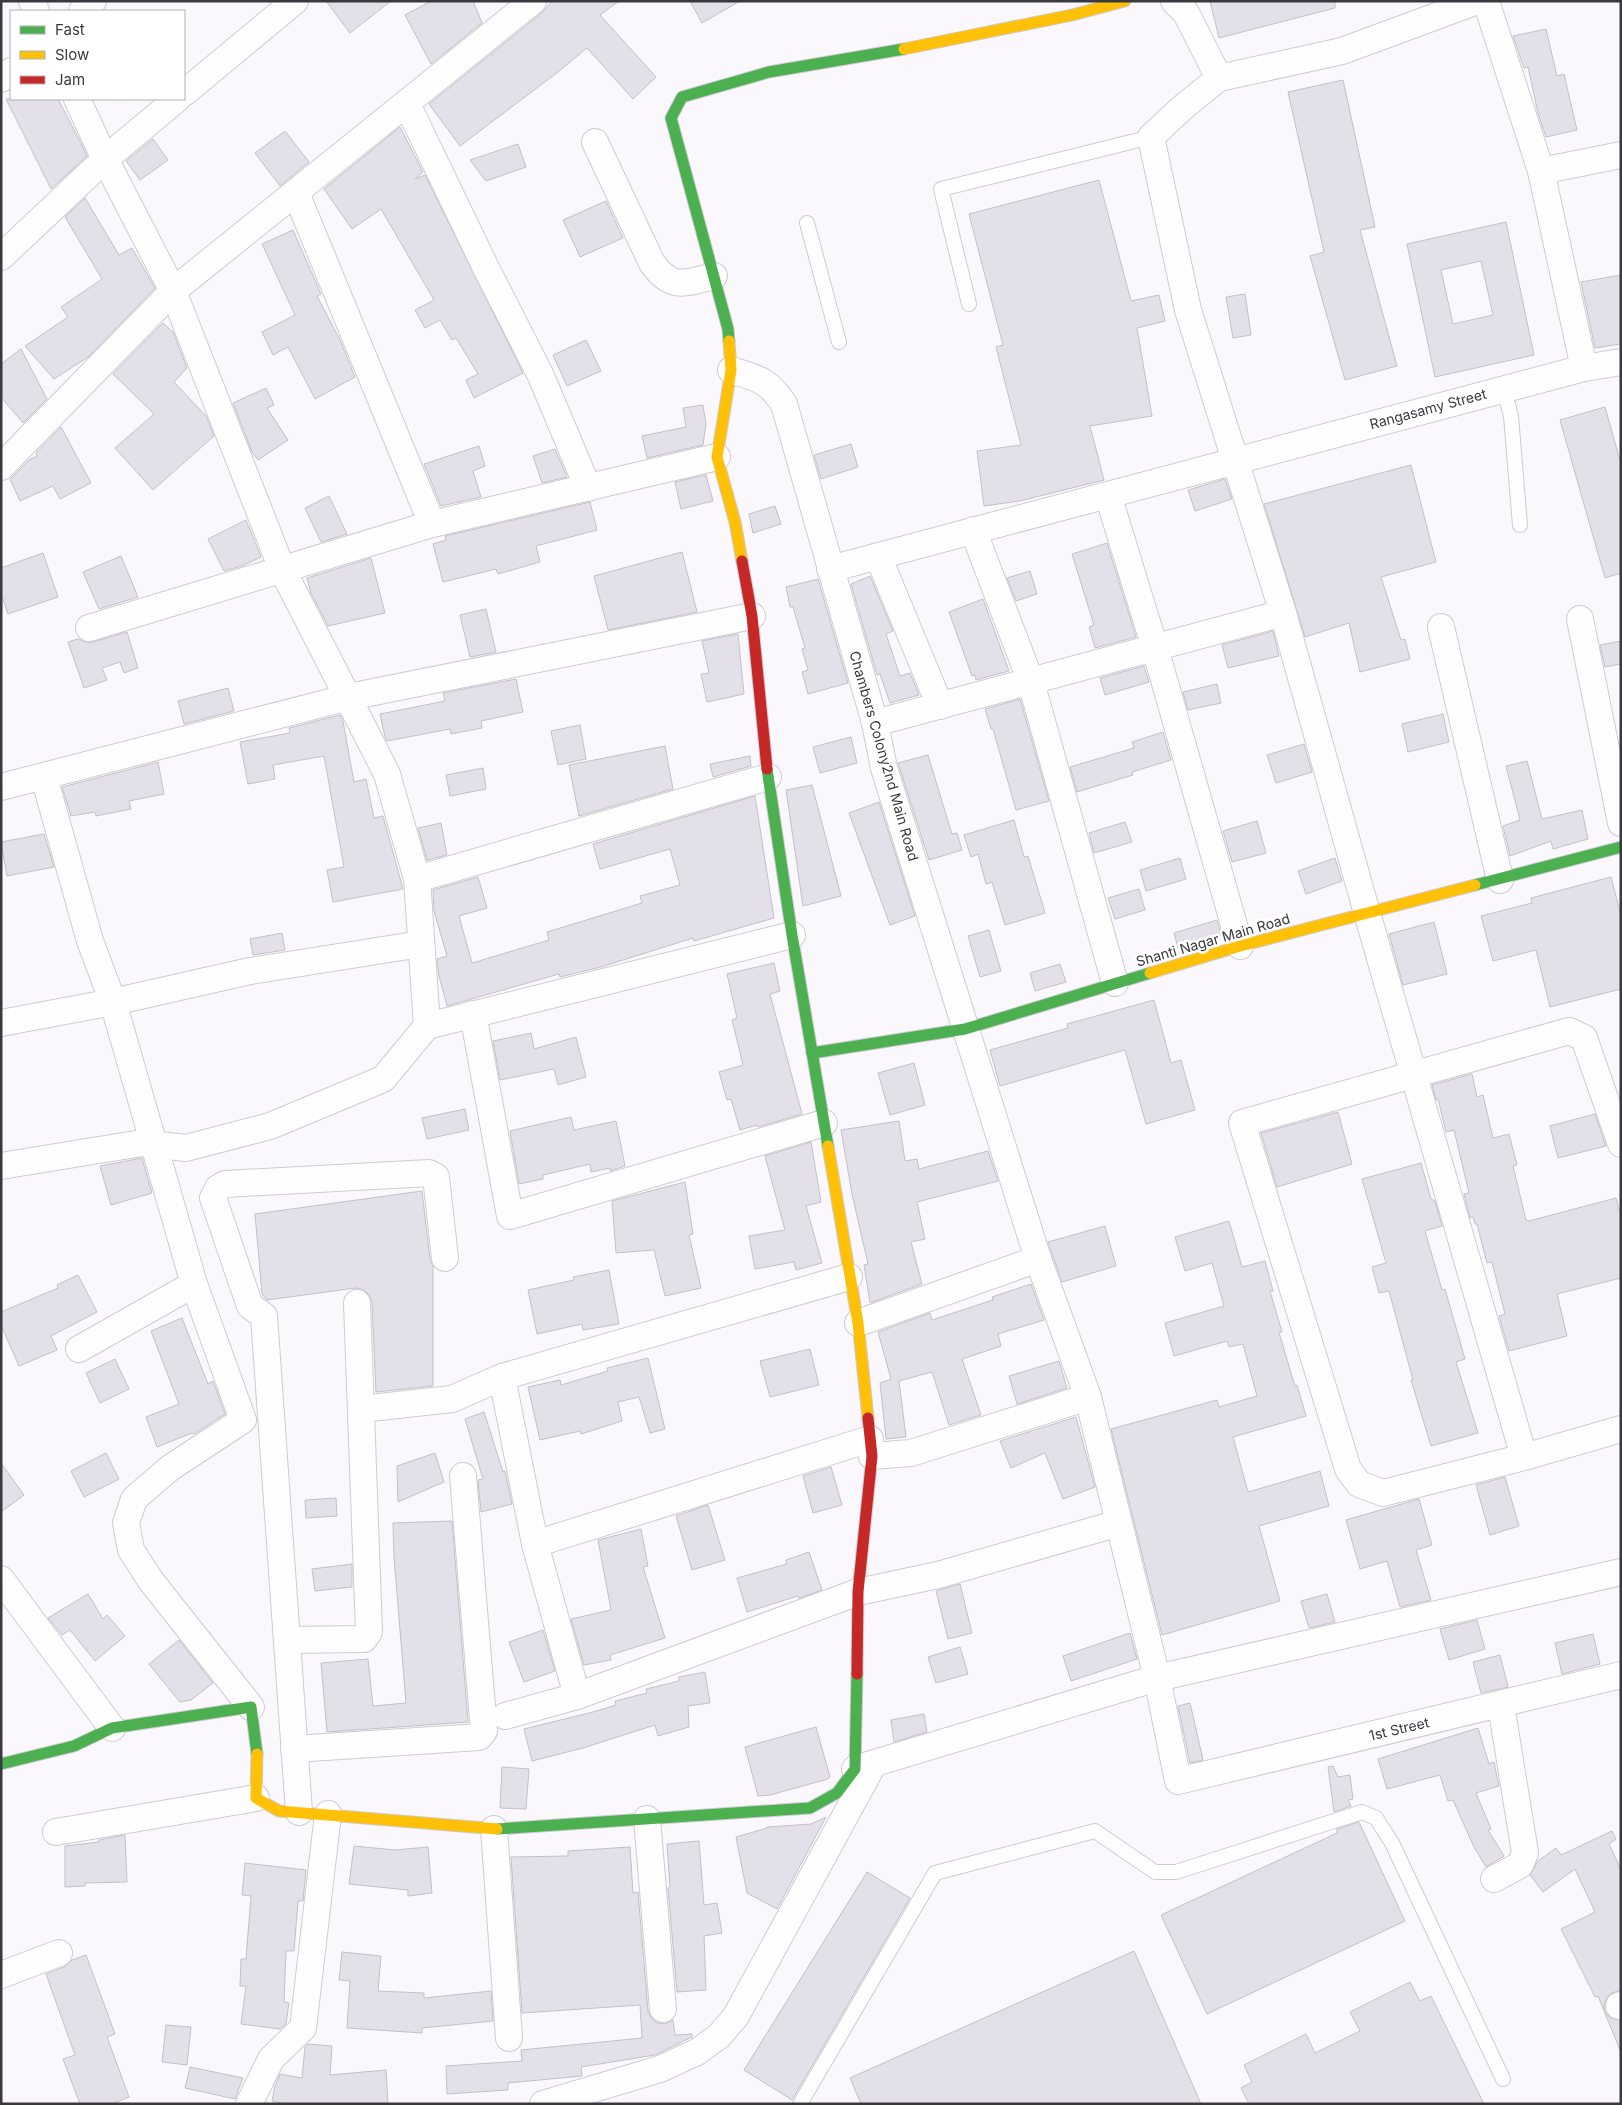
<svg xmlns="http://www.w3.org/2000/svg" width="1622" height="2105" font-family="Inter,sans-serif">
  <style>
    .building { fill: #e3e0ea; stroke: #c2c1c6; fill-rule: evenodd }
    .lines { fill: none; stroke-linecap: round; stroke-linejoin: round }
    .lane-casing { stroke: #ceccd2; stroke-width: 16 }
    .street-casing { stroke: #ceccd2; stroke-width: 28 }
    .fast-casing { stroke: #ceccd2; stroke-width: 13 }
    .slow-casing { stroke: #ceccd2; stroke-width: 13 }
    .jam-casing { stroke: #ceccd2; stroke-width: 13 }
    .lane { stroke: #fefeff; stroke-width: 14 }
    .street { stroke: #fefeff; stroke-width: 26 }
    .fast { stroke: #4caf50; stroke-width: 11 }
    .slow { stroke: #ffc107; stroke-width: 11 }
    .jam { stroke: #c62828; stroke-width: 11 }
    .labels { text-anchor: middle; stroke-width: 5; stroke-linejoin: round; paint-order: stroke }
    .street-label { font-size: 14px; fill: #3a393f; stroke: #fff }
  </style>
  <rect width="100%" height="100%" fill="#faf8fd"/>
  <g class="building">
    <path d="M326,1H391L350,33Z"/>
    <path d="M431,1H473L482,23L431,64L405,15Z"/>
    <path d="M552,1H619L600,15L656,77L633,99L587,48L558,72L460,146L429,104L542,13Z"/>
    <path d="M690,1H740L702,23Z"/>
    <path d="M1210,1H1335V8L1219,38Z"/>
    <path d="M1546,29L1557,76L1564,74L1577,130L1546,137L1538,113L1528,67L1524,68L1513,36Z"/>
    <path d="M1343,80L1375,227L1360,230L1397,366L1345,380L1310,256L1324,252L1288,92Z"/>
    <path d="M6,99H58L82,145L87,156L51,189Z"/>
    <path d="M400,127L423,172L415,179L425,175L523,373L474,398L466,380L478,374L456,338L452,340L440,320L425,328L415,310L434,300L381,209L352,229L324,189Z"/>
    <path d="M285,131L309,162L280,186L255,153Z"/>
    <path d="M153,139L168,160L140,180L126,161Z"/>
    <path d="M518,144L526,167L486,181L470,160Z"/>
    <path d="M1099,180L1131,301L1159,295L1165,321L1137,328L1152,416L1090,426L1104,480L1020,501L984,506L977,451L1021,445L996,347L1003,345L969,214Z"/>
    <path d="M85,198L119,255L132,248L155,288L88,357L54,379L25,346L68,317L61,307L102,279L65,217Z"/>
    <path d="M606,201L623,238L580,257L563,220Z"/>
    <path d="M1506,222L1534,355L1435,377L1407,244ZM1481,261L1493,315L1453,324L1441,270Z"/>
    <path d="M293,230L321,294L317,296L340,340L355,377L315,399L288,347L273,355L262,332L295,315L262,244Z"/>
    <path d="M1621,275V344L1595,348L1581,282Z"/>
    <path d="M1245,294L1251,335L1233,338L1226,297Z"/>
    <path d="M163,323L173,332L187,368L174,382L206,416L214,436L153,490L115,448L154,414L113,374Z"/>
    <path d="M586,340L601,371L567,386L553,355Z"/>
    <path d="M21,349L47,399L23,423L1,397V364Z"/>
    <path d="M266,388L274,405L267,408L288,440L258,460L252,452L233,403Z"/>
    <path d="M703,405L706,424L703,445L647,458L642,436L686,427L683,408Z"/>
    <path d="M1605,407L1621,464V573L1605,578L1560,420Z"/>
    <path d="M61,427L91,483L60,499L53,486L20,501L10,479L29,460L37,456L36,453Z"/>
    <path d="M851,444L858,467L821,479L814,455Z"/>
    <path d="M479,446L485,466L473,471L481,497L441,506L424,464Z"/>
    <path d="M555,449L567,477L542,483L533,456Z"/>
    <path d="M1411,465L1436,562L1381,577L1401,640L1405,639L1410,659L1360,672L1349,623L1305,637L1264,504Z"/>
    <path d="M706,475L713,501L681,509L675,482Z"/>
    <path d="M1225,479L1232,499L1195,511L1188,490Z"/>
    <path d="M329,496L347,534L321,542L305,508Z"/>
    <path d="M590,502L597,530L536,546L540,562L498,574L496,569L443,582L433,544L446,540L445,536Z"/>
    <path d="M775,506L781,524L753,533L749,514Z"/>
    <path d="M246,520L261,557L242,566L224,571L208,539Z"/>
    <path d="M1107,543L1136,637L1095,648L1089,627L1094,625L1072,554Z"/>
    <path d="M682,552L697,612L608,630L594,576Z"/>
    <path d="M43,553L58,597L8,614L1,594V568Z"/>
    <path d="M121,556L138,597L99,609L83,572Z"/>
    <path d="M371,558L385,613L328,626L311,593L307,578Z"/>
    <path d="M1030,571L1037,594L1016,601L1007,578Z"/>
    <path d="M870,576L893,631L886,634L900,676L910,673L919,695L890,703L880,674L877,675L851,584Z"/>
    <path d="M818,579L848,683L808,694L802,672L808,670L802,649L805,648L793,607H790L786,587Z"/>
    <path d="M983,599L1009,671L976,680L975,675L972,676L949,612Z"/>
    <path d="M486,609L496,652L470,657L460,615Z"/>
    <path d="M1273,631L1279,656L1228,668L1222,645Z"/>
    <path d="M127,632L138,668L124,673L120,662L102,668L107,680L84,688L68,642L78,639L85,642H93Z"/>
    <path d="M738,634L744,694L707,702L701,674L709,673L702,641Z"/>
    <path d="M1621,641V664L1605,667L1600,645Z"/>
    <path d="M1144,666L1149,682L1105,695L1100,678Z"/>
    <path d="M516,679L523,712L481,721L482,728L451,734L450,729L387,741L385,737L380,714L445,701L443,693Z"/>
    <path d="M1217,684L1221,703L1188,710L1183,692Z"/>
    <path d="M228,688L234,711L184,724L178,701Z"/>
    <path d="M1020,699L1049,801L1016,810L993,729H991L985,709Z"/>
    <path d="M1443,714L1449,742L1408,752L1402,724Z"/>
    <path d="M340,715L343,721L354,782L366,779L374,818L383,816L403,889L333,902L327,870L344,867L324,756L273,765L275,779L248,784L240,742L290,733L289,728Z"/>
    <path d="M580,725L586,759L558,765L551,731Z"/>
    <path d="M1163,732L1171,760L1132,772L1133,775L1077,792L1070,767L1134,748L1132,742Z"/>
    <path d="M851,737L857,763L820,773L813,747Z"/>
    <path d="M1304,744L1312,772L1276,783L1267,755Z"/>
    <path d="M665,746L673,789L579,816L569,765Z"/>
    <path d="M928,755L952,834L957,833L962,850L929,860L898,763Z"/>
    <path d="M750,756L751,766L713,777L710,764Z"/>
    <path d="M1527,761L1542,819L1582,810L1588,839L1553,849L1551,841L1510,856L1503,826L1520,820L1506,766Z"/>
    <path d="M158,762L164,794L129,801L131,809L96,816L95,812L71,816L62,787Z"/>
    <path d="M483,768L486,789L450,796L446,775Z"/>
    <path d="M812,785L841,896L803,906L786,790Z"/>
    <path d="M755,796L774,918L694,941L693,938L601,967L560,977L559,974L447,1006L439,976L437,959L447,956L434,911L433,890L478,877L487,908L459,916L472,963L549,940L547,932L642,903L640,896L680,885L670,849L600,869L593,844Z"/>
    <path d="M879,802L915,916L890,925L849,813Z"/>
    <path d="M1014,820L1024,857L1028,856L1045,913L1005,925L992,882L986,884L978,854L971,857L964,835Z"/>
    <path d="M1257,821L1266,853L1232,862L1223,831Z"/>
    <path d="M1125,822L1132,842L1094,853L1089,833Z"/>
    <path d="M441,823L447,855L427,860L418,828Z"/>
    <path d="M44,834L54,867L7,876L1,842Z"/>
    <path d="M1180,858L1186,879L1146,891L1140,870Z"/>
    <path d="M1335,858L1342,881L1306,894L1298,871Z"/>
    <path d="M1611,877L1621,915V989L1550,1007L1536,950L1493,961L1481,916L1532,903L1531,898Z"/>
    <path d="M1139,889L1145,910L1115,919L1108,898Z"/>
    <path d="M1217,920L1221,935L1178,948L1174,933Z"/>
    <path d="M1434,922L1447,974L1403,985L1389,934Z"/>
    <path d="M989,930L1001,971L980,977L968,936Z"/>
    <path d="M282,933L285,950L253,955L250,939Z"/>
    <path d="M774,963L780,991L770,994L802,1114L758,1127L757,1125L740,1130L731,1099L727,1100L719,1072L743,1065L732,1020L737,1018L727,974Z"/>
    <path d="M1060,964L1066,982L1035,991L1030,973Z"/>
    <path d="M1154,1000L1171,1063L1181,1060L1195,1110L1146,1124L1125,1050L1000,1086L990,1050L1068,1028L1067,1024Z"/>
    <path d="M531,1033L534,1049L576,1037L586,1077L558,1085L554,1069L500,1080L493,1041Z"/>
    <path d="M914,1063L925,1105L890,1115L878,1073Z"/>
    <path d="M1472,1074L1477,1097L1483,1095L1493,1138L1509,1134L1517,1165L1513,1166L1526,1220L1529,1221L1616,1198L1621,1217V1278L1557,1294L1567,1336L1509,1351L1499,1316L1505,1314L1492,1262L1487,1263L1477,1224H1475L1473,1217L1470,1218L1464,1194L1469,1193L1454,1130L1446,1132L1438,1099L1436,1100L1432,1085Z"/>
    <path d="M465,1109L469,1130L427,1139L422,1118Z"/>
    <path d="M1338,1112L1352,1164L1277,1187L1261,1133Z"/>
    <path d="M1595,1114L1606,1146L1558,1158L1550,1126Z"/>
    <path d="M571,1117L574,1130L616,1121L625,1166L610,1171V1168L591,1172L590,1164L543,1175V1179L519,1184L510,1131Z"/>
    <path d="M899,1121L905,1161L917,1159L919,1169L988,1151L998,1181L917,1202L925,1239L911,1242L922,1284L870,1303L864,1265L868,1264L852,1194L841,1130Z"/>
    <path d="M811,1142L821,1202L806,1206L822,1263L796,1270L794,1262L755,1269L749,1236L785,1230L765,1156Z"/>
    <path d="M142,1158L152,1193L111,1205L100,1166Z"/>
    <path d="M1421,1163L1431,1199L1435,1201L1442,1226L1425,1231L1442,1290L1445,1289L1465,1359L1456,1362L1478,1433L1431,1446L1411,1380H1413L1389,1291L1379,1293L1372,1267L1386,1263L1362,1179Z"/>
    <path d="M685,1182L693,1234L689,1235L701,1288L665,1296L654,1250L616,1253L612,1201Z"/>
    <path d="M422,1191L430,1260L433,1267V1386L376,1392L372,1302L369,1295L364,1290L356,1288L267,1300L262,1294L255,1214Z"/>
    <path d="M1229,1221L1242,1267L1265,1261L1273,1291H1270L1282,1332L1279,1333L1295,1386L1297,1385L1306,1416L1233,1437L1248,1492L1320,1471L1329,1506L1259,1526L1280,1601L1162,1635L1111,1429L1217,1400L1219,1407L1257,1396L1243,1344L1229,1347L1227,1341L1174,1356L1165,1323L1224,1306L1212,1263L1185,1271L1175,1237Z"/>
    <path d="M1105,1226L1116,1266L1062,1282L1048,1242Z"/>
    <path d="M609,1270L619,1324L583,1330L582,1324L537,1334L528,1290L574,1280L573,1277Z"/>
    <path d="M78,1275L97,1312L51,1336L57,1350L19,1366L1,1325V1312L58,1288L57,1285Z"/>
    <path d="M1031,1284L1044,1320L998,1334L1001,1346L962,1359L981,1415L949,1425L932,1372L899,1381L906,1437L886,1439L880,1383L891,1379L878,1332L930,1313L932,1320L993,1300L992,1297Z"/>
    <path d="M182,1318L208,1384L213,1381L225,1414L194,1434L192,1433L157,1447L146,1417L179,1404L151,1331Z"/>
    <path d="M810,1349L819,1385L770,1397L760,1361Z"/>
    <path d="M648,1358L665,1429L650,1433L639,1397L618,1402L622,1421L581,1434L580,1431L540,1440L528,1387L560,1380L561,1385L608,1371L607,1368Z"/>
    <path d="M115,1359L129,1389L100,1403L86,1373Z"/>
    <path d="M1059,1361L1067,1388L1017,1404L1009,1376Z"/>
    <path d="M484,1412L503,1472L505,1471L512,1504L481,1512L478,1480L483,1479L465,1419Z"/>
    <path d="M1076,1417L1095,1487L1063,1499L1045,1453L1011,1468L1000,1441Z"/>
    <path d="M106,1453L119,1479L84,1497L71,1471Z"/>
    <path d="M435,1453L444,1482L398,1502L397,1466Z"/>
    <path d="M1,1463L24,1495L1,1512Z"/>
    <path d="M831,1467L842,1505L813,1513L803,1476Z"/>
    <path d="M1505,1477L1519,1526L1490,1535L1476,1485Z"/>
    <path d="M336,1498L337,1516L306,1518L305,1500Z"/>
    <path d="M1419,1499L1432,1545L1416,1550L1431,1600L1400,1607L1387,1561L1360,1569L1346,1520Z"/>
    <path d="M708,1505L725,1560L692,1570L676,1516Z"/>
    <path d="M452,1521L468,1722L327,1732L321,1663L368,1659L373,1706L406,1703L394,1557L393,1523Z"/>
    <path d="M641,1529L648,1566L643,1567L665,1638L610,1655L611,1660L584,1665L571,1619L611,1610L598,1540Z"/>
    <path d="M809,1552L822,1590L799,1598L798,1596L747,1612L737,1578L787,1564L786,1560Z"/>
    <path d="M352,1564V1587L315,1591L312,1569Z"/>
    <path d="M960,1584L972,1633L948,1639L936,1591Z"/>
    <path d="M88,1594L103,1619L107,1615L125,1636L95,1661L70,1630L62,1635L48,1618Z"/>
    <path d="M1327,1594L1335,1622L1309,1628L1301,1601Z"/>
    <path d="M1477,1620L1485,1649L1449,1660L1440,1629Z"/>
    <path d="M543,1630L555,1671L524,1682L509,1642Z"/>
    <path d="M1130,1633L1137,1659L1071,1681L1063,1656Z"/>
    <path d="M1593,1634L1600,1664L1562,1674L1555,1643Z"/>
    <path d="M179,1640L213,1683L191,1700L180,1702L149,1664Z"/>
    <path d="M960,1647L968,1674L936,1683L928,1657Z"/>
    <path d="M1500,1655L1508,1687L1481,1693L1473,1662Z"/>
    <path d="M705,1672L710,1703L688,1706L689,1727L658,1736L655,1725L583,1748L532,1761L524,1729L593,1712L616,1705L615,1701L647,1693L646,1689L679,1681V1677Z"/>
    <path d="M1190,1703L1203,1760L1190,1763L1178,1706Z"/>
    <path d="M924,1714L927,1732L894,1742L891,1720Z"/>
    <path d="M816,1727L830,1777L828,1779L770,1795L758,1796L745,1747Z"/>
    <path d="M1478,1728L1489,1764L1494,1762L1499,1786L1476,1793L1491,1829L1488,1830L1504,1856L1486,1867L1474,1847L1453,1800L1448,1801L1440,1775L1387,1789L1378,1759Z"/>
    <path d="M1333,1766L1338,1777L1350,1775L1353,1799L1348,1800L1351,1806L1334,1812L1328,1767Z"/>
    <path d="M502,1767L529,1769L526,1809L500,1808Z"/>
    <path d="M826,1817L777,1909L747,1893L736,1837L767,1828V1827L811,1824Z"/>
    <path d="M1359,1822L1405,1921L1207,2014L1161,1915L1337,1833V1829Z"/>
    <path d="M1612,1831L1616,1839L1609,1844L1621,1870V1990L1612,1993L1607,1997L1604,2006L1605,2012L1610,2018L1621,2020L1620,2050L1598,1996L1595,1997L1561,1929L1595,1912L1575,1869L1543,1892L1530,1875L1538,1861L1556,1848L1561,1855Z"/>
    <path d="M125,1835L127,1882L85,1883V1886L65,1887V1846L99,1842V1840Z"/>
    <path d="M699,1841L704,1905L717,1903L722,1933L704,1936L706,1990L677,1992L668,1888L670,1887L667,1844Z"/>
    <path d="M354,1846L395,1850L428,1847L432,1893L408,1896V1890L349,1884Z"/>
    <path d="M630,1847L633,1893L638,1892L648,2011L651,2018L657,2023L665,2024L673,2020L675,2035L692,2034V2037L655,2055L581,2067L582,2076L508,2083V2090L447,2094L446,2066L522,2061L521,2050L642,2038L640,2005L522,2013L511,1857L568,1856V1851Z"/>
    <path d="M245,1863L306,1870L303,1901H298L294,1951H286L284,2002L289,2003L286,2024L280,2029L241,2024L246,1986H240L241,1959H246L251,1896L242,1895Z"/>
    <path d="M867,1872L910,1898L792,2100L744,2070Z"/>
    <path d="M1134,1951L1201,2104H861L850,2078Z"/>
    <path d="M342,1952L381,1956L378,1991L424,1993V1998L491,1991L493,2021L422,2028V2033L347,2028L350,1981L339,1980Z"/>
    <path d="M86,1955L115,2034L107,2037L129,2097L112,2104H80L63,2059L75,2055L46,1974L64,1967L72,1960Z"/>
    <path d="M1410,1982L1420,2001L1431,1996L1484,2104H1249L1241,2088L1252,2082L1244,2065L1306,2034L1315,2053L1360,2031L1350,2012Z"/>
    <path d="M166,2025L191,2027L187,2065L162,2062Z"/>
    <path d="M308,2044L332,2046L330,2075L386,2070L388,2104H286L272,2101L275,2086L280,2074L302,2078L305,2047Z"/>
    <path d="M190,2067L243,2078L235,2099L185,2088Z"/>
  </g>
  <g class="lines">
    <defs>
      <g id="lane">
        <path d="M807,223L839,342"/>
        <path d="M969,304L941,189L1151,137"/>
        <path d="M1504,389L1511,416L1520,525"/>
        <path d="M800,2104L935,1873L1095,1831L1155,1872H1176L1362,1812L1376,1818L1392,1843L1503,2079"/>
      </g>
      <g id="street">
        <path d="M32,1L36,11"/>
        <path d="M1174,1L1186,13L1219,78L1342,51L1477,1"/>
        <path d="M1486,1L1541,171L1584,368"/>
        <path d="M82,11L93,1"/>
        <path d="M1219,78L1182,108L1151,137L1188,310L1283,613L1367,913L1524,1457L1383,1493L1359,1484L1348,1469L1242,1123L1569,1031L1584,1038L1621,1144"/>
        <path d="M1,79L11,71"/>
        <path d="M184,93L295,1"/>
        <path d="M407,104L485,266L541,376L588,488"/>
        <path d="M595,142L652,263C672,291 685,283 714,276"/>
        <path d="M1541,171L1621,155"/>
        <path d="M296,193L432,524"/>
        <path d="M1,257L105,159L177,99"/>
        <path d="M731,370C759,379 767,379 784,404L875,723L884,768L1038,1259L1088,1397L1157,1678L1178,1781L1621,1675"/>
        <path d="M1,467L173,291L533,1"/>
        <path d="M1108,495L1155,648L1240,946"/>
        <path d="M973,530L1031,682L1115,983"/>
        <path d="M878,556L940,706"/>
        <path d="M830,569L1584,368L1621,362"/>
        <path d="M1580,619L1621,823"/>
        <path d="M1441,627L1500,880"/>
        <path d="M89,628L432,524L717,457"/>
        <path d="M875,723L1283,613"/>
        <path d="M44,777L90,941L113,1002L194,1284L243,1420L170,1468L134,1499L126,1523L131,1550L151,1581L251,1707"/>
        <path d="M1,787L349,697L752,616"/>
        <path d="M417,879L768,777"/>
        <path d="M473,1014L510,1216L824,1123"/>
        <path d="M1,1023L113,1002L250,971L421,944"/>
        <path d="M427,1026L792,935"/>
        <path d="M1,1166L142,1143L186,1148L270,1126L383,1079L427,1026L417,879L387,774L282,569L173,291L105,159L77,99"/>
        <path d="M849,1277L502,1377L535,1544L870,1439"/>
        <path d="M858,1323L1038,1259"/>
        <path d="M79,1349L194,1284"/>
        <path d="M361,1409L452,1399L502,1377"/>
        <path d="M872,1456L911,1453L1088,1397"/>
        <path d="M1524,1457L1621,1429"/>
        <path d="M535,1544L577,1696"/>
        <path d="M1,1579L112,1728"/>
        <path d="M287,1640L364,1639L369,1632L357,1303"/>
        <path d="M505,1716L577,1696L858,1592L938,1575L1119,1523"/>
        <path d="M294,1749L479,1737L484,1731L463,1476"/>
        <path d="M855,1769L1157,1678L1621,1572"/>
        <path d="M299,1812L264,1316L250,1306L213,1198L218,1188L225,1184L429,1173L436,1177L445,1258"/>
        <path d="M647,1819L663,2009"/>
        <path d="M494,1829L509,2038"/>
        <path d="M56,1832L256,1798"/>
        <path d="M1494,1879L1520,1865L1525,1853L1501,1705"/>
        <path d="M1,1975L59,1953"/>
        <path d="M1619,2006L1621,2005"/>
        <path d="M249,2104L271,2059L303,2028L328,1814"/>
        <path d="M543,2104L660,2069L697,2052L719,2036L736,2016L874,1763"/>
      </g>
      <g id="fast">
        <path d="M729,341L728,329L671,118L682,97L769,72L904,49"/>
        <path d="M767,769L792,935L828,1146"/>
        <path d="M1475,885L1621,847"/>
        <path d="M812,1053L965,1029L1150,973"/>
        <path d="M1,1764L74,1746L112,1728L251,1707L257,1754"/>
        <path d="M497,1829L810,1808L837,1793L855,1769L857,1674"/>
      </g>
      <g id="slow">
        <path d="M904,49L1072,15L1125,1"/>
        <path d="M729,341L731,370L717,457L735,522L742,561"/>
        <path d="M1150,973L1240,946L1475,885"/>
        <path d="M828,1146L858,1323L868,1418"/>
        <path d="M257,1754L256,1798L279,1811L497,1829"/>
      </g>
      <g id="jam">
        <path d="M742,561L752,616L767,769"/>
        <path d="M857,1674L858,1592L872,1456L868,1418"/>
      </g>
    </defs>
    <use href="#lane" class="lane-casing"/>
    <use href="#street" class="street-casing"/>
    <use href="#fast" class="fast-casing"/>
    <use href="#slow" class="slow-casing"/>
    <use href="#jam" class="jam-casing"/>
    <use href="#lane" class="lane"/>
    <use href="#street" class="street"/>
    <use href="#fast" class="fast"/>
    <use href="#slow" class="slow"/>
    <use href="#jam" class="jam"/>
  </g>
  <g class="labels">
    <g class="street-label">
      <text transform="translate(1428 409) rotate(-15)" y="5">Rangasamy Street</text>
      <text transform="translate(884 756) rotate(74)" y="5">Chambers Colony2nd Main Road</text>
      <text transform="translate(1213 940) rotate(-16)" y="5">Shanti Nagar Main Road</text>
      <text transform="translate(1399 1729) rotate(-13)" y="5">1st Street</text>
    </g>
  </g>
  <rect width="1622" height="2105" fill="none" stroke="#3a393f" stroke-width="5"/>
  <rect x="10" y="10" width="175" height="90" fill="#ffffff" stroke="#b0b0b2"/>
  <rect x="20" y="26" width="25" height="8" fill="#4caf50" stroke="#b0b0b2"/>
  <text x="55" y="35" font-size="15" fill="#3a393f">Fast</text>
  <rect x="20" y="51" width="25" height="8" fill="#ffc107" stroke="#b0b0b2"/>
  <text x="55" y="60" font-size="15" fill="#3a393f">Slow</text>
  <rect x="20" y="76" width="25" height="8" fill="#c62828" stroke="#b0b0b2"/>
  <text x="55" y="85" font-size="15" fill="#3a393f">Jam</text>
</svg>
